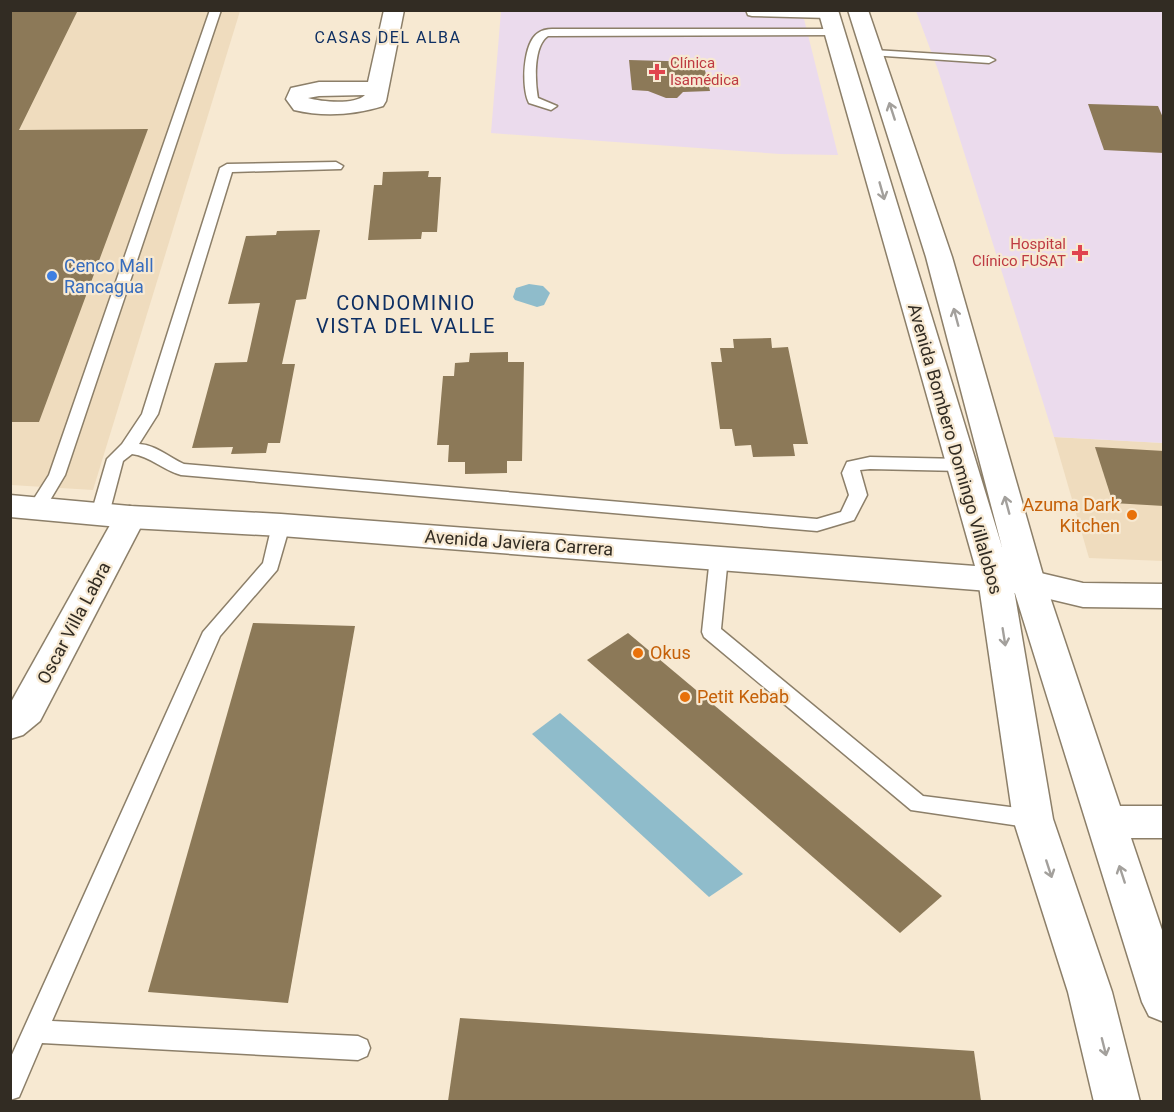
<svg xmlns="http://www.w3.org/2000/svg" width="1174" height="1112" font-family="Roboto,sans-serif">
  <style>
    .built { fill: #efdcbe }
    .medical { fill: #ebdbed }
    .water { fill: #8fbccb }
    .building { fill: #8c7958 }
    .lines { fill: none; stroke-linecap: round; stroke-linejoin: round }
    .service-casing { stroke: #8c7f69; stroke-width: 3 }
    .minor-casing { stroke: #8c7f69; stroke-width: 3 }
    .tertiary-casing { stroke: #8c7f69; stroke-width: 3 }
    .secondary-casing { stroke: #8c7f69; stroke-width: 3 }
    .service { fill: #fff; fill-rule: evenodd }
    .minor { fill: #fff; fill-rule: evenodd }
    .tertiary { fill: #fff; fill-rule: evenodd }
    .secondary { fill: #fff; fill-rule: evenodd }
    .oneway { stroke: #a3a09c }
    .health-dot { fill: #e0444e; stroke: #f7e9d2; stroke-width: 2 }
    .shop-dot { fill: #3f7fe0; stroke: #f7e9d2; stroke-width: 2 }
    .food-dot { fill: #e8710a; stroke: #f7e9d2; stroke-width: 2 }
    .labels { text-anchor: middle; stroke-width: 4.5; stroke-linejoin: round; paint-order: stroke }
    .far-health-label { font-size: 15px; fill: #be3a42; stroke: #f7e9d2; text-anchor: start }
    .far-neighbourhood-label { font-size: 16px; letter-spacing: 1.5px; fill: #0e2f63; stroke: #f7e9d2 }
    .shop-label { font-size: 18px; fill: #366cbe; stroke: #f7e9d2; text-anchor: start }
    .street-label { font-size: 18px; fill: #322c23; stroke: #f7e9d2 }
    .food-label { font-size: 18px; fill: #c56008; stroke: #f7e9d2; text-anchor: start }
    .neighbourhood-label { font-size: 20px; letter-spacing: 1.5px; fill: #0e2f63; stroke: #f7e9d2 }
  </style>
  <rect width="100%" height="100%" fill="#f7e9d2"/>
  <g class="built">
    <path d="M10,11H240L93,490L11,485Z"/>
    <path d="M1054,437L1163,443V561L1089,558Z"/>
  </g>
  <g class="medical">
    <path d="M501,11H802L838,155L780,154L491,133Z"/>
    <path d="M916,11H1163V443L1054,437L938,70Z"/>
  </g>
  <g class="water">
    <path d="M529,284L543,286L550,293L544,305L537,307L515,300L513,297L516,288Z"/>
    <path d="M560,713L743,874L709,897L532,734Z"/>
  </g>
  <g class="building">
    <path d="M10,10H78L19,130L148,129L39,422H10Z"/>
    <path d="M629,60L703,62L710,91L683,92L677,98H666L648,91L632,90Z"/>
    <path d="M1088,104L1158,106L1164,120V153L1104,150Z"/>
    <path d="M429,171L428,177H441L437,232H422L421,239L368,240L374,185H382L383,172Z"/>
    <path d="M320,230L306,299L296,300L282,364H295L280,443H268L266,453L231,454L233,447L192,448L215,363L247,362L260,303L228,304L246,236L276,235L277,231Z"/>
    <path d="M771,338L772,348L788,347L808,444H793L795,456L753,457L751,445L735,446L732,429H720L711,362H722L720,348H734L733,339Z"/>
    <path d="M508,352V362H524L522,461H507V473L465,474V462H448L449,445H437L443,376H454L455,363L469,362L470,353Z"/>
    <path d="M1095,447L1164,451V506L1113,503Z"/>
    <path d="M253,623L355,626L288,1003L148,992Z"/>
    <path d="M628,633L942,896L900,933L587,660Z"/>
    <path d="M460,1018L974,1051L981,1101H448Z"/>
  </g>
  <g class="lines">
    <defs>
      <g id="service">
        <path d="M210,10H221L65,475L43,512H31L28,508L49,475Z"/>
        <path d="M746,10L829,12L835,15L829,18L752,16L748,15Z"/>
        <path d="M552,29H834L840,32L834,35L548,36C533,46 535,82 538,98L557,106L551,110L529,103C521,88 523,43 538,33C542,30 548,29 552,29Z"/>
        <path d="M874,50L989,57L995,60L989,63L870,55V51Z"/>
        <path d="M336,162L343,166L341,169L232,172L158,414L139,444C156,445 168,457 184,464L817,519L841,512L849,495L842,473L847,462L870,457L962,459L968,461L970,465L968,469L962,471L870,469L860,470L867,495L854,520L817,531L181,475C163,470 150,456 132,454L123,461L109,514L106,518H94L91,514L107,459L122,444L142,414L220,168L227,164Z"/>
        <path d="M281,519L287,521L290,525L277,570L220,636L52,1021L358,1036L367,1040L370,1048L367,1056L358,1060L42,1043L19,1097L10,1100V1059L203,632L263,563L272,525L275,521Z"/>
        <path d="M719,551L725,552L728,557L721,629L923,796L1033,810L1041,813L1044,819L1041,825L1033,828L911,810L704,637L702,632L710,557L713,552Z"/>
      </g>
      <g id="minor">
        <path d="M384,10H404L386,101L383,106C354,115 323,117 294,110L286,99L291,88L319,82H368ZM365,95C355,105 322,102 308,98L319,96Z"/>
        <path d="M130,506L141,509L146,517L40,721L23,735L10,739V704L119,509Z"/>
        <path d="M995,567L1007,570L1012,581L1016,573L1028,570L1040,573L1045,582L1120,806H1164V838H1131L1164,936V1022L1149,1016L1142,1002L1014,590L1053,819L1112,992L1140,1102H1094L1068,992L1013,819L978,579L983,570Z"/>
      </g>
      <path id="tertiary" d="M1028,570L1083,583L1164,584V608L1083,607L1016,591L1011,582L1016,573Z"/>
      <path id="secondary" d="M818,10H838L1002,547L926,257L848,10H868L952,257L1045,582L1040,591L1028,594L281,536L130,528L10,517V495L130,506L281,514L975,566Z"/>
    </defs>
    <use href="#service" class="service-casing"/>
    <use href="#minor" class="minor-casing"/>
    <use href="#tertiary" class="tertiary-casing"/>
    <use href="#secondary" class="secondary-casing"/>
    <use href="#service" class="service"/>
    <use href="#minor" class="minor"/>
    <use href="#tertiary" class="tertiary"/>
    <use href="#secondary" class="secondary"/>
  </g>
  <defs><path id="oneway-shaft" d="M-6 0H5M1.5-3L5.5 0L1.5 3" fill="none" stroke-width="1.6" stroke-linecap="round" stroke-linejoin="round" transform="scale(1.5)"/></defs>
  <g class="oneway">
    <use href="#oneway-shaft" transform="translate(892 111) rotate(-108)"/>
    <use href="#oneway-shaft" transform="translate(882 191) rotate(74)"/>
    <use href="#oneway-shaft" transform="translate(956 317) rotate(-105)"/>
    <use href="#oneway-shaft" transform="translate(1007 505) rotate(-105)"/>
    <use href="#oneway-shaft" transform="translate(1004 637) rotate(81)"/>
    <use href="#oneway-shaft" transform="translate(1049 869) rotate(72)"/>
    <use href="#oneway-shaft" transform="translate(1122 874) rotate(-108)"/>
    <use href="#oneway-shaft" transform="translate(1104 1047) rotate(76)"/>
  </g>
  <g class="health-dot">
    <path d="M654 63h6v6h6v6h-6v6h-6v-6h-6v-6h6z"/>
    <path d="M1077 244h6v6h6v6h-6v6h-6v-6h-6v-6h6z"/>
  </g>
  <circle class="shop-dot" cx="52" cy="276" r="6"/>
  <g class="food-dot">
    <circle cx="1132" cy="515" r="6"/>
    <circle cx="638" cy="653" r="6"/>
    <circle cx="685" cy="697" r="6"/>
  </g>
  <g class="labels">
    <g class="far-health-label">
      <text x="670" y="68">Clínica<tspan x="670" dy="17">Isamédica</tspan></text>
      <text x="1066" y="249" text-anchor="end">Hospital<tspan x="1066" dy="17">Clínico FUSAT</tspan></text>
    </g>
    <g class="far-neighbourhood-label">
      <text x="388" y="43">CASAS DEL ALBA</text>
    </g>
    <g class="shop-label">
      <text x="64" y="272">Cenco Mall<tspan x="64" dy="21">Rancagua</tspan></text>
    </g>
    <g class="street-label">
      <text transform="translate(955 449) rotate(74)" y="6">Avenida Bombero Domingo Villalobos</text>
      <text transform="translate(519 543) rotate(4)" y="6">Avenida Javiera Carrera</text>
      <text transform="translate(74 623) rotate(-62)" y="6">Oscar Villa Labra</text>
    </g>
    <g class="food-label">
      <text x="1120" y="511" text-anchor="end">Azuma Dark<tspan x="1120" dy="21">Kitchen</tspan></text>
      <text x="650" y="659">Okus</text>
      <text x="697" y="703">Petit Kebab</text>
    </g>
    <g class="neighbourhood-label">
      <text x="406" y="310">CONDOMINIO<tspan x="406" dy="23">VISTA DEL VALLE</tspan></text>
    </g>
  </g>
  <rect width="1174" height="1112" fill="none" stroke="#322c23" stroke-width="24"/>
</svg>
